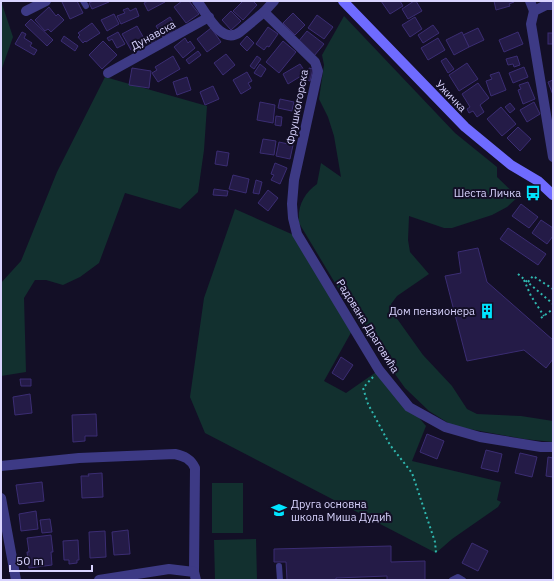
<svg xmlns="http://www.w3.org/2000/svg" width="554" height="581" font-family="'IBM Plex Sans',sans-serif">
  <style>
    .green { fill: #12302f }
    .building { fill: #241b47; stroke: #3b2d73 }
    .lines { fill: none; stroke-linecap: round; stroke-linejoin: round }
    .path { stroke: #2fb8b0; stroke-width: 2; stroke-dasharray: 2 3; stroke-linecap: butt }
    .lane { stroke: #3d3a85; stroke-width: 6 }
    .street { stroke: #3d3a85; stroke-width: 10 }
    .secondary { stroke: #6f6bff; stroke-width: 10 }
    .labels { text-anchor: middle; stroke-width: 4; stroke-linejoin: round; paint-order: stroke }
    .street-label { font-size: 11px; fill: #d9d4ff; stroke: #130f26 }
    .poi-label { font-size: 11px; fill: #d9d4ff; stroke: #130f26; text-anchor: end }
  </style>
  <rect width="100%" height="100%" fill="#130f26"/>
  <g class="green">
    <path d="M1,1L13,37L1,71Z"/>
    <path d="M344,16L455,133L497,167V177L518,197L507,207L492,215L452,228H444L409,216L408,240L410,252L429,274L397,296L391,304L393,313L423,355L452,386L467,409L477,414L521,416L553,421V442L524,439L453,426L429,411L405,388L362,328L299,223C297,207 304,193 317,184L321,163L341,177L334,136L328,117L319,99L324,65L322,55Z"/>
    <path d="M105,77L207,106L204,150L198,192L180,209L125,193L99,263L80,277L63,285L46,280H35L24,298L26,372L1,376V283L21,261L57,172Z"/>
    <path d="M235,209L296,236L353,329L324,381L346,393L379,370L426,426L412,461L501,482L497,500L501,502L498,507L452,539L436,553L205,433L190,397L204,298Z"/>
    <rect x="212" y="483" width="31" height="50"/>
    <path d="M256,539L257,580H215L214,540Z"/>
  </g>
  <g class="building">
    <path d="M63,1H77L83,13L70,19L62,2Z"/>
    <path d="M93,1H108L109,2L92,9L89,3Z"/>
    <path d="M148,1H164L165,2L148,11L144,3Z"/>
    <path d="M182,1H189L199,14L186,23L174,7Z"/>
    <path d="M243,1H253L257,5L243,20L233,11Z"/>
    <path d="M381,1H400L403,6L390,14Z"/>
    <path d="M414,1H416L422,11L408,19L402,9Z"/>
    <path d="M494,1H514V2L509,4L510,6L496,10Z"/>
    <path d="M49,7L56,16L58,14L64,20L51,32L48,29L45,31L35,20Z"/>
    <path d="M128,8L130,11L136,8L139,16L121,24L117,16L125,13L123,10Z"/>
    <path d="M231,11L241,21L231,30L222,20Z"/>
    <path d="M293,13L305,25L295,35L283,23Z"/>
    <path d="M114,14L119,24L107,31L101,20Z"/>
    <path d="M317,15L333,27L324,39L308,28Z"/>
    <path d="M170,17L177,28L163,37L156,26Z"/>
    <path d="M415,17L422,29L410,37L402,25Z"/>
    <path d="M31,19L53,40L47,46L25,25Z"/>
    <path d="M92,23L100,33L86,42L85,41L83,43L78,37L80,35L78,33Z"/>
    <path d="M433,25L439,33L423,43L418,35Z"/>
    <path d="M137,26L146,42L131,50L122,34Z"/>
    <path d="M268,27L278,34L269,47L267,46L264,50L256,44Z"/>
    <path d="M211,28L221,42L207,52L197,39Z"/>
    <path d="M478,28L484,40L469,47L463,35Z"/>
    <path d="M156,30L160,37L151,43L147,35Z"/>
    <path d="M307,31L324,44L314,56L298,42Z"/>
    <path d="M22,32L26,34L24,38L32,43L30,46L37,50L34,55L15,44Z"/>
    <path d="M118,32L125,44L117,48L112,39L109,41L107,38Z"/>
    <path d="M462,32L469,47L454,55L446,40Z"/>
    <path d="M518,32L523,44L504,52L499,40Z"/>
    <rect x="548" y="33" width="5" height="11"/>
    <path d="M64,36L78,46L75,51L61,41Z"/>
    <path d="M247,36L254,43L247,51L240,44Z"/>
    <path d="M185,38L188,43L190,41L195,48L183,58L174,47Z"/>
    <path d="M438,38L445,50L428,60L421,48Z"/>
    <path d="M103,41L117,55L102,69L89,55Z"/>
    <path d="M283,41L296,52L279,73L266,62Z"/>
    <path d="M198,51L201,55L189,64L186,60Z"/>
    <path d="M226,54L235,65L223,75L214,63Z"/>
    <path d="M173,56L180,69L158,82L152,73L157,70L155,67Z"/>
    <path d="M257,56L261,59L254,69L250,66Z"/>
    <path d="M517,56L520,65L514,67L513,64L508,65L506,59Z"/>
    <path d="M446,58L454,69L448,73L441,61Z"/>
    <path d="M467,63L478,79L459,91L449,75Z"/>
    <path d="M260,64L266,69L261,77L254,73Z"/>
    <path d="M300,64L306,73L288,84L283,74Z"/>
    <path d="M524,67L528,77L513,83L509,73Z"/>
    <path d="M132,68L151,71L149,88L129,85Z"/>
    <path d="M309,68L313,69L310,81L307,80Z"/>
    <path d="M247,72L252,81L248,83L251,88L241,94L233,80Z"/>
    <path d="M499,72L506,90L491,96L486,81L492,79L490,75Z"/>
    <path d="M187,77L191,90L177,95L173,82Z"/>
    <path d="M553,80V95L548,82Z"/>
    <path d="M528,82L535,99L523,104L518,90L521,89L519,85Z"/>
    <path d="M478,83L489,98L480,105L484,112L477,117L473,111L469,113L467,109L470,107L462,94Z"/>
    <path d="M213,86L219,99L205,105L200,92Z"/>
    <path d="M280,99L294,102L292,111L278,108Z"/>
    <path d="M260,102L275,105L273,123L257,120Z"/>
    <path d="M534,102L540,114L527,122L520,110Z"/>
    <path d="M510,103L515,109L510,113L505,107Z"/>
    <path d="M501,107L516,124L502,136L487,119Z"/>
    <path d="M276,116L282,117L281,126L275,125Z"/>
    <path d="M518,127L531,139L520,151L507,138Z"/>
    <path d="M263,139L276,141L274,155L260,153Z"/>
    <path d="M279,142L293,145L290,159L276,156Z"/>
    <path d="M217,151L229,153L227,166L215,164Z"/>
    <path d="M275,163L287,168L280,184L271,180L274,175L271,174Z"/>
    <path d="M233,175L249,179L246,193L229,189Z"/>
    <path d="M256,180L262,182L259,194L253,193Z"/>
    <path d="M214,189L228,191L227,196L213,195Z"/>
    <path d="M268,190L278,198L268,211L258,203Z"/>
    <path d="M521,204L538,217L529,228L512,216Z"/>
    <path d="M541,220L553,228V236L547,244L532,233Z"/>
    <path d="M508,228L546,254L538,265L500,239Z"/>
    <path d="M478,248L487,282L553,340V359L546,368L524,350L467,361L445,276L461,273L458,252Z"/>
    <path d="M341,357L353,365L343,380L332,373Z"/>
    <path d="M20,379H31V386H21Z"/>
    <path d="M30,394L32,413L15,415L13,397Z"/>
    <path d="M96,414L97,436H85V441L73,442L72,415Z"/>
    <path d="M427,434L444,441L437,459L420,452Z"/>
    <path d="M486,450L502,454L498,472L481,468Z"/>
    <path d="M520,453L537,457L532,477L515,473Z"/>
    <path d="M548,457L553,458V477L546,476Z"/>
    <path d="M102,473L103,497L82,498L81,476H89L88,474Z"/>
    <path d="M42,482L44,501L19,504L16,485Z"/>
    <path d="M36,511L38,529L21,531L19,514Z"/>
    <path d="M50,519L52,532L42,533L40,520Z"/>
    <path d="M128,530L130,554L114,555L112,532Z"/>
    <path d="M105,531L106,557L90,558L89,532Z"/>
    <path d="M51,535L53,552H51L52,565L29,568L27,552H29L27,538Z"/>
    <path d="M78,540L79,560H77V563L69,564V560H64L63,541Z"/>
    <path d="M472,543L488,551L478,571L462,563Z"/>
    <path d="M391,546V562L425,561V580H387V576L336,578V580H287L286,562H274V549Z"/>
  </g>
  <g class="lines">
    <g class="path">
      <path d="M518,274L553,304"/>
      <path d="M524,280L531,296L544,316"/>
      <path d="M528,282L533,276L553,289"/>
      <path d="M541,318L553,309"/>
      <path d="M373,377L363,388L368,404L390,445L412,473L435,542L436,553"/>
    </g>
    <g class="lane">
      <path d="M83,1L86,6"/>
      <path d="M279,566L280,580"/>
      <path d="M452,580L458,577L463,580"/>
    </g>
    <g class="street">
      <path d="M197,1C206,12 221,46 240,32L264,12L274,1"/>
      <path d="M530,1L534,11"/>
      <path d="M553,5H546L534,11L531,24L553,157"/>
      <path d="M26,11L46,1"/>
      <path d="M264,12L315,62L318,71L294,180L292,204L293,218L297,234L379,370L409,407L445,427L480,437L541,447H553"/>
      <path d="M108,73L209,17"/>
      <path d="M1,466L79,458L175,454C184,456 191,459 195,468L194,572"/>
      <path d="M1,498L16,580"/>
      <path d="M99,580L169,569L194,572L196,580"/>
    </g>
    <path class="secondary" d="M343,1L465,127L511,165L538,181L553,195"/>
  </g>
  <defs>
    <symbol id="bus-bare" viewBox="-9 -9 18 18"><path d="M-5-6H5V4H4V6H2V4H-2V6H-4V4H-5ZM-3.5-4V0h7V-4ZM-3.5 1.2v1.5H-2V1.2ZM2 1.2v1.5H3.5V1.2Z" fill="#00e5ff" stroke="#130f26" stroke-width="2.5" paint-order="stroke"/></symbol>
    <symbol id="building-bare" viewBox="-9 -9 18 18"><path d="M-4-6H4V6H1V3H-1V6H-4ZM-2.5-4.3h1.7v1.8h-1.7ZM.8-4.3h1.7v1.8H.8ZM-2.5-1h1.7V.8h-1.7ZM.8-1h1.7V.8H.8Z" fill="#00e5ff" stroke="#130f26" stroke-width="2.5" paint-order="stroke"/></symbol>
    <symbol id="school-bare" viewBox="-9 -9 18 18"><path d="M0-5L7-2L0 1L-7-2ZM-4 1L0 2.5L4 1V4Q0 6-4 4Z" fill="#00e5ff" stroke="#130f26" stroke-width="2.5" paint-order="stroke"/></symbol>
  </defs>
  <g fill-rule="evenodd">
    <use href="#bus-bare" x="522" y="182" width="22" height="22"/>
    <use href="#building-bare" x="476" y="300" width="22" height="22"/>
    <use href="#school-bare" x="268" y="499" width="22" height="22"/>
  </g>
  <g class="labels">
    <g class="street-label">
      <text transform="translate(153 35) rotate(-29)" y="4">Дунавска</text>
      <text transform="translate(451 96) rotate(46)" y="4">Ужичка</text>
      <text transform="translate(297 107) rotate(-79)" y="4">Фрушкогорска</text>
      <text transform="translate(368 326) rotate(58)" y="4">Радована Драговића</text>
    </g>
    <g class="poi-label">
      <text x="521" y="197">Шеста Личка</text>
      <text x="475" y="315">Дом пензионера</text>
      <text x="291" y="508" text-anchor="start">Друга основна<tspan x="291" dy="13">школа Миша Дудић</tspan></text>
    </g>
  </g>
  <rect width="554" height="581" fill="none" stroke="#d9d4ff" stroke-width="4"/>
  <path d="M10 565v6h82v-6" fill="none" stroke="#d9d4ff" stroke-width="2"/>
  <text x="16" y="565" font-size="12" fill="#d9d4ff" stroke="#130f26" stroke-width="3" paint-order="stroke">50 m</text>
</svg>
